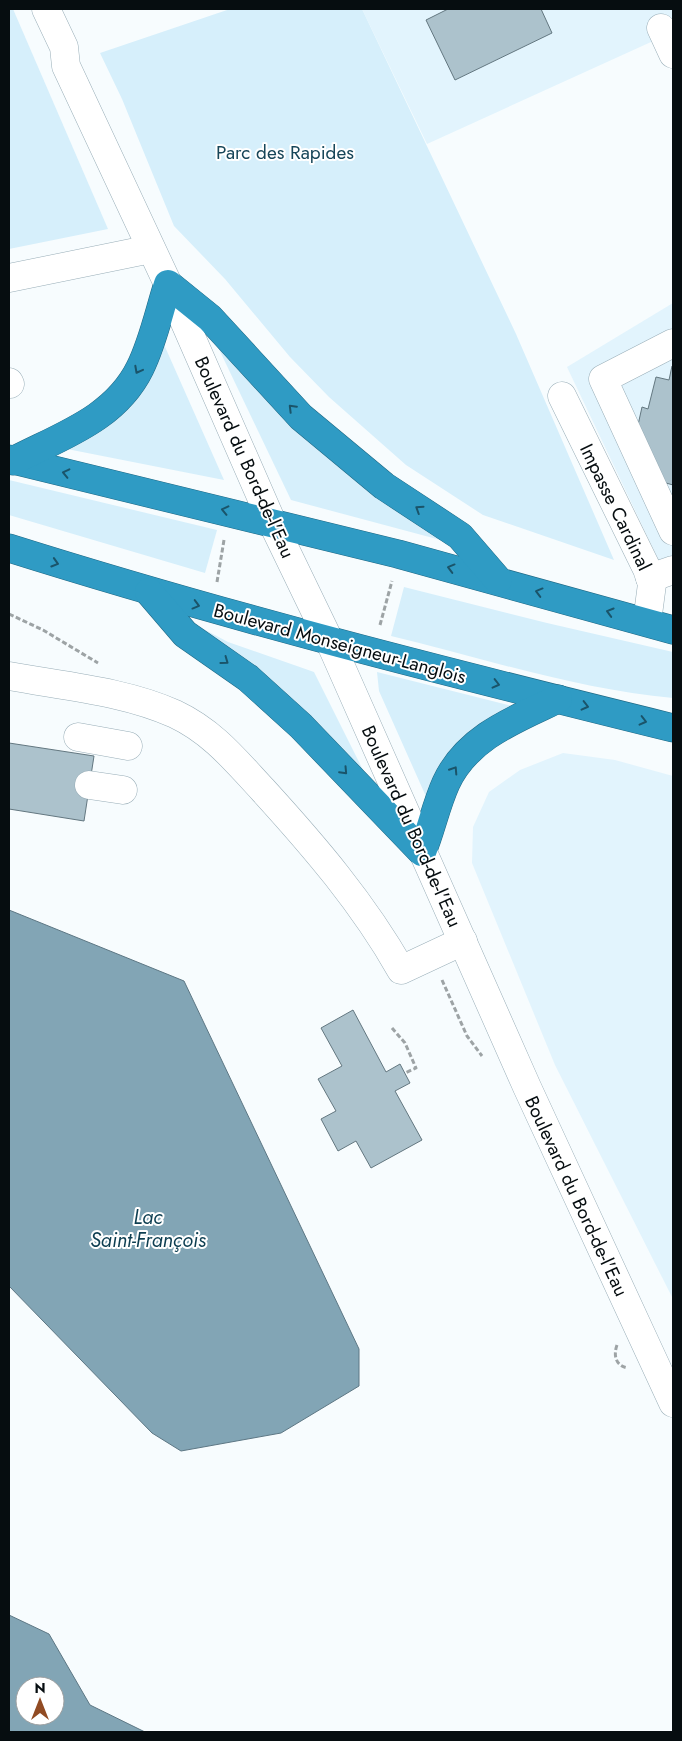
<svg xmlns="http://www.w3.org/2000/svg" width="682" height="1741" font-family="Jost,sans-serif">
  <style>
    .built { fill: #e2f4fd }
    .green { fill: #d6effb }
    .water { fill: #82a5b5; stroke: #5d7784; fill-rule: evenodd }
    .building { fill: #acc2cc; stroke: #637780 }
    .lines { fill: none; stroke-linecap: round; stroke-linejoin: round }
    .minor-casing { stroke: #99aeb8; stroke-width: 29 }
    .highway-casing { stroke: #216985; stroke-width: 29 }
    .path { stroke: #9da3a5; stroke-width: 3; stroke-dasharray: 5 2.5; stroke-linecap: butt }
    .minor { stroke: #fff; stroke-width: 28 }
    .highway { stroke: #2f9bc4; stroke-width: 28 }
    .oneway { stroke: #1a546a }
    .labels { text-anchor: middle; stroke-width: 4; stroke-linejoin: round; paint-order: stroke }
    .park-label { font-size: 19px; fill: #174659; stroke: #fff }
    .street-label { font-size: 19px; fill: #060d10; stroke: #fff }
    .water-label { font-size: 20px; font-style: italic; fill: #0d3e51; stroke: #fff }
  </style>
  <rect width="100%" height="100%" fill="#f7fcfe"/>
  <g class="built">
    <path d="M362,9H673V32L427,144Z"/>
    <path d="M673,303V583L660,563L567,367Z"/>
    <path d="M563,753L615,760L673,776V1299L555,1065L472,863L473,827L489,792L520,770Z"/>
  </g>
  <g class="green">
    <path d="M9,9H13L108,229L9,249Z"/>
    <path d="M230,9H362L516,334L614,560L483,515L406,465L329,397L290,357L225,279L174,226L122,99L100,53Z"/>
    <path d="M162,340L224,480L67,449C95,434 121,420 139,393C149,378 155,357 162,340Z"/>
    <path d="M217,345L448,542L291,500Z"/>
    <path d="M9,480L217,530L205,573L9,515Z"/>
    <path d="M404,587L547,623L673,652V698C580,690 482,658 391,636Z"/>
    <path d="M194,624L228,642L314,672L366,776L255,667Z"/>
    <path d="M377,672L512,706C481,719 451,744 435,775C431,782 430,793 428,801L379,691Z"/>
  </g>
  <g class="water">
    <path d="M9,910L184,981L359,1349V1386L281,1433L181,1451L152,1433L9,1286Z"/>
    <path d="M9,1615L49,1634L90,1705L145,1732H9ZM25,1686H55V1716H25Z"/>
  </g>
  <g class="building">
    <path d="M448,9H541L552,33L455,80L426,20Z"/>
    <path d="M672,366H673V485L659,481L636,434L642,407L648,409L656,377L669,380Z"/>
    <path d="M9,743L94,756L84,821L9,809Z"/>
    <path d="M353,1010L386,1072L400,1064L410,1083L395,1091L422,1140L371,1168L356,1141L338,1151L321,1119L336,1111L318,1079L342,1066L321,1028Z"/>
  </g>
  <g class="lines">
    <defs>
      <g id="minor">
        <path d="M46,9L64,47L66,66L168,284L272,522L330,642L527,1087L673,1403"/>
        <path d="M661,28L673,54"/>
        <path d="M9,278L151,249"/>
        <path d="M673,343L603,379L673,531"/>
        <path d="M9,382L10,384"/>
        <path d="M562,396L647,569L652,584L647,622"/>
        <path d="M650,578L673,570"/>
        <path d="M9,676C63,686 124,691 175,714C213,732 235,760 263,790C314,846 363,903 401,970L463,941"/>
        <path d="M78,737L128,746"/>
        <path d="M89,785L123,790"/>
      </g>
      <g id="highway">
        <path d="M9,459L398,554L673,630"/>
        <path d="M13,461C61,436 115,419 140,368C153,342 159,312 168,284L210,318L301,417L384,486L460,536L498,580"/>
        <path d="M9,548C228,617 450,673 673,728"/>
        <path d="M149,592L185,634L248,678L301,726L422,852C431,830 436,805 446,783C467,737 516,719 558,699"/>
      </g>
    </defs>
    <use href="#minor" class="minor-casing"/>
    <use href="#highway" class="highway-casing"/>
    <g class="path">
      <path d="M217,582L224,540"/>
      <path d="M9,614L43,630L98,663"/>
      <path d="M380,625L392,581"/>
      <path d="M442,980L467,1036L482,1056"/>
      <path d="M392,1028L405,1043L416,1068L405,1073"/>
      <path d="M617,1345C613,1356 616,1366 628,1368"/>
    </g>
    <use href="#minor" class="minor"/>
    <use href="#highway" class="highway"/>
  </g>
  <defs><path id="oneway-chevron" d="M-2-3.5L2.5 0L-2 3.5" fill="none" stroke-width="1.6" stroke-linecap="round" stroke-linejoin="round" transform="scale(1.25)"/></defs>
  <g class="oneway">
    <use href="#oneway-chevron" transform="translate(138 370) rotate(118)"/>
    <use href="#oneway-chevron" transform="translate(292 408) rotate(-135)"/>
    <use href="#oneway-chevron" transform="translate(66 473) rotate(-167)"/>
    <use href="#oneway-chevron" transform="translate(419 509) rotate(-147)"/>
    <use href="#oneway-chevron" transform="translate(225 510) rotate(-167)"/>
    <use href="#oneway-chevron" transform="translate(55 563) rotate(17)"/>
    <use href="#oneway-chevron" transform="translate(451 568) rotate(-165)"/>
    <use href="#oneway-chevron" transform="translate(539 592) rotate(-165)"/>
    <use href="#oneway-chevron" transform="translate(196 605) rotate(15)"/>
    <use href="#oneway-chevron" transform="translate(610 612) rotate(-164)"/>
    <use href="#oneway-chevron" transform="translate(225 661) rotate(36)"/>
    <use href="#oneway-chevron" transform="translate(496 684) rotate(14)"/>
    <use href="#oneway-chevron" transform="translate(585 706) rotate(14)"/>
    <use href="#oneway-chevron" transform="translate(643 721) rotate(14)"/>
    <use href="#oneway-chevron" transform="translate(454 770) rotate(-57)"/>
    <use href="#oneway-chevron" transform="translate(344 771) rotate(47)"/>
  </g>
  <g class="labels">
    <g class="park-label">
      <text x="285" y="159">Parc des Rapides</text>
    </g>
    <g class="street-label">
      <text transform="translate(245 457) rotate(66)" y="7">Boulevard du Bord-de-l'Eau</text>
      <text transform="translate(616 507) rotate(64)" y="7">Impasse Cardinal</text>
      <text transform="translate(340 643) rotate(15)" y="7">Boulevard Monseigneur-Langlois</text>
      <text transform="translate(412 826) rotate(66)" y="7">Boulevard du Bord-de-l'Eau</text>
      <text transform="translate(577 1196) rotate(65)" y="7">Boulevard du Bord-de-l'Eau</text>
    </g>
    <g class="water-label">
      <text x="148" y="1224">Lac<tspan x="148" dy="23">Saint-François</tspan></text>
    </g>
  </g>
  <rect width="682" height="1741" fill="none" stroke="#060d10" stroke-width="20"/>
  <g transform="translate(40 1701)"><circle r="24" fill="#ffffff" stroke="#9b9e9f"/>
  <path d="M0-4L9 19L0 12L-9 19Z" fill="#914b23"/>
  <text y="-8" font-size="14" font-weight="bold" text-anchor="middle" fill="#060d10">N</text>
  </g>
</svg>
